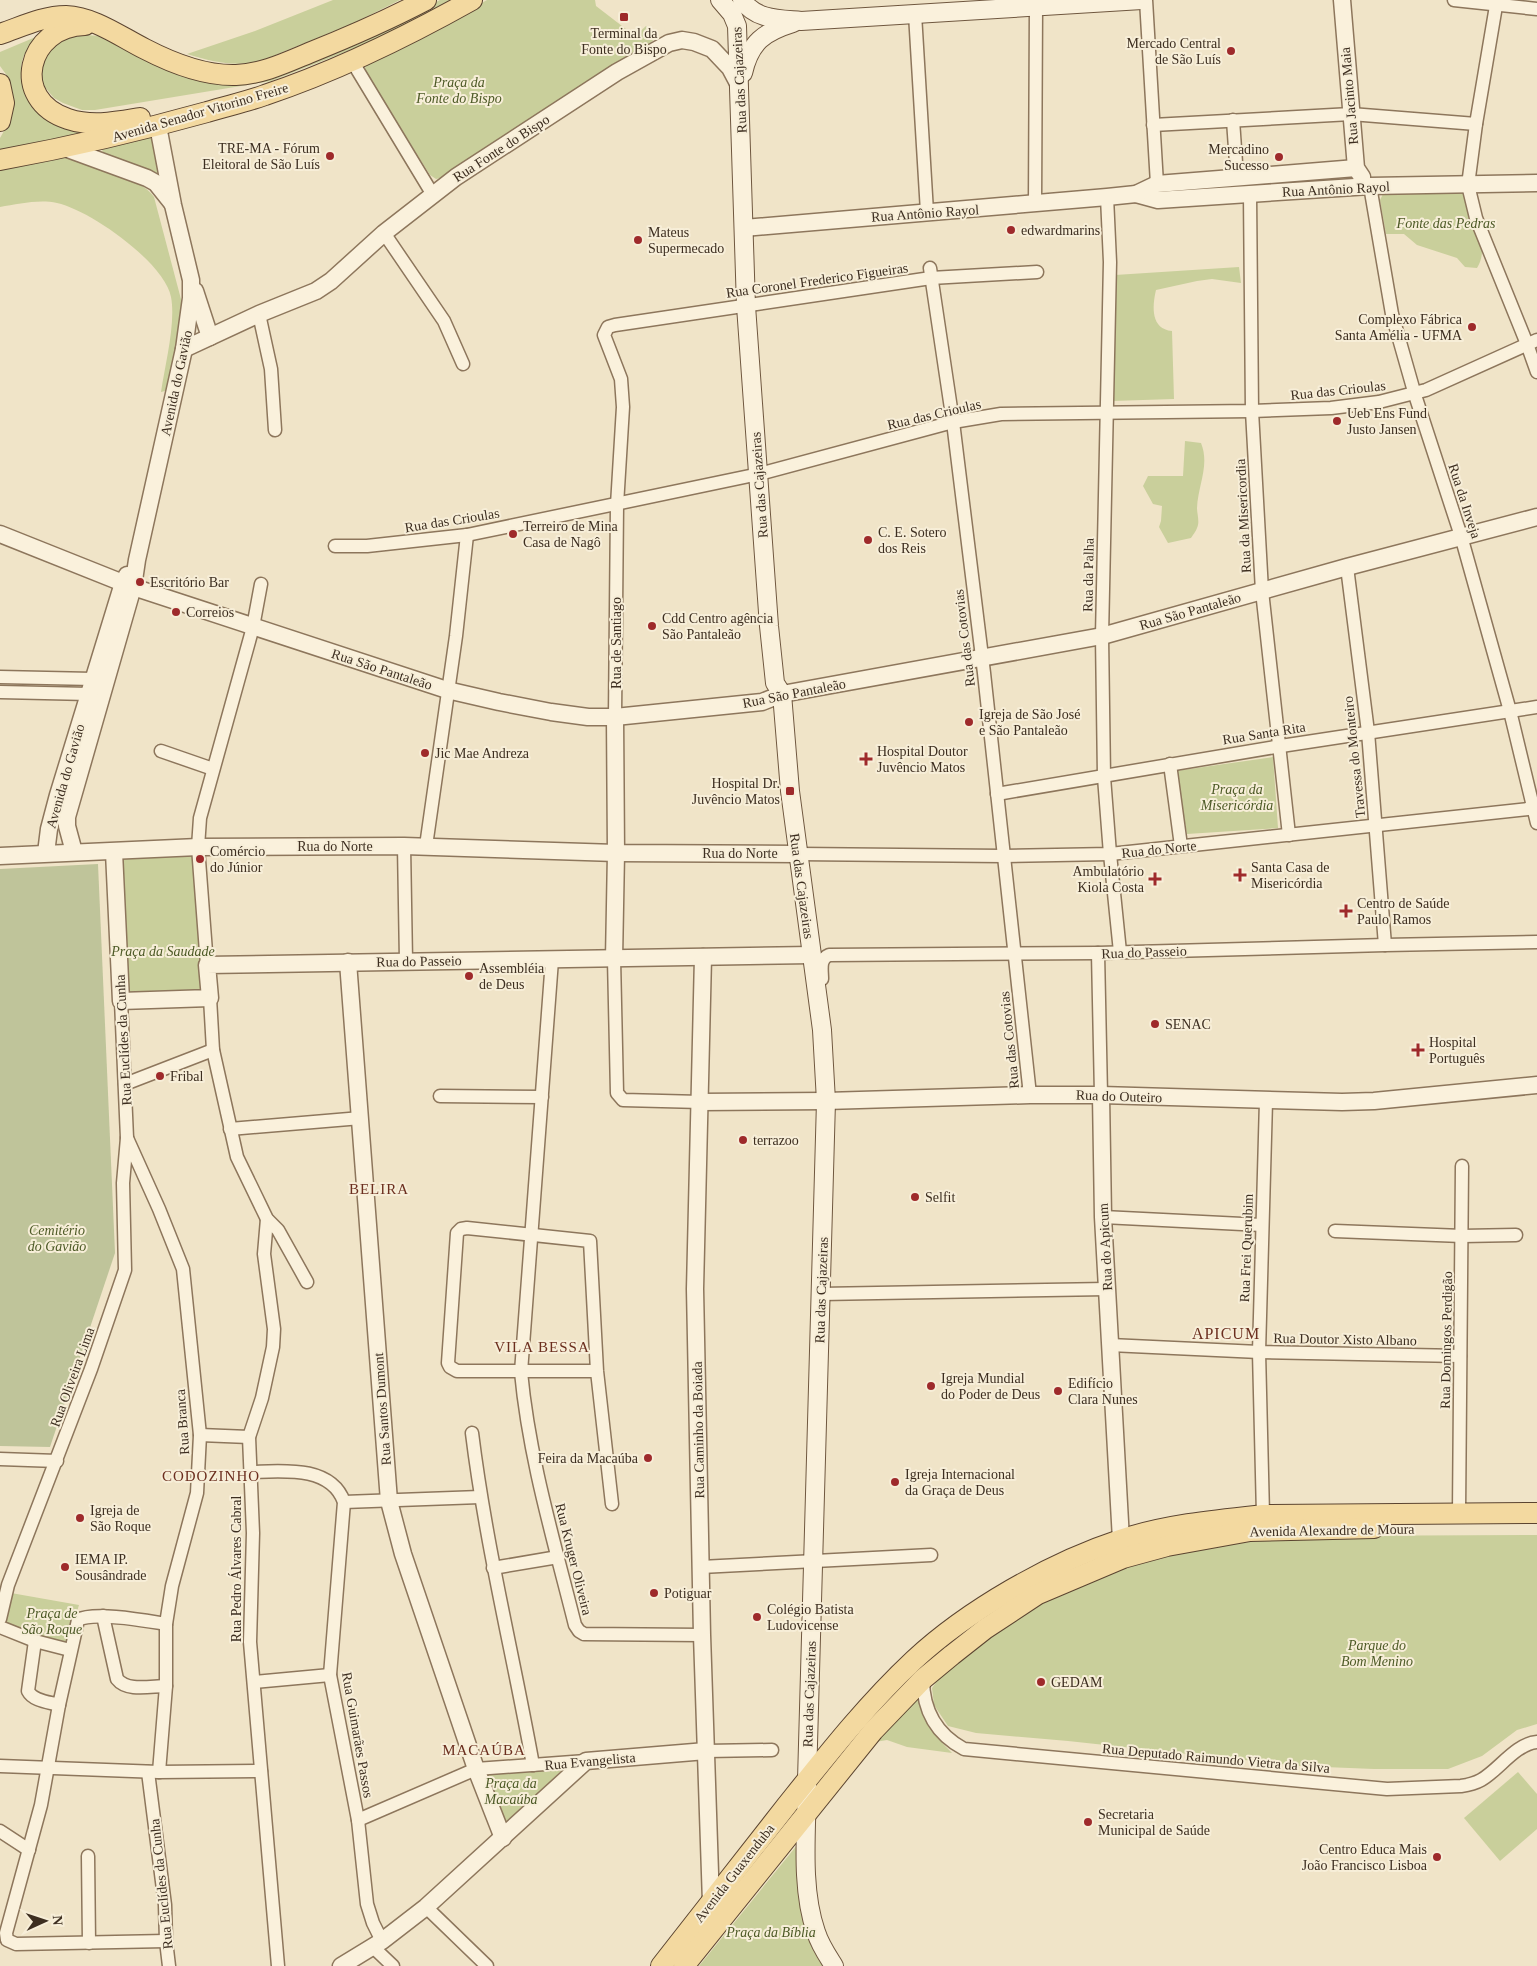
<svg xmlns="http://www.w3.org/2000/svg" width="1537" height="1966" font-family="Georgia,serif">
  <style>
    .green { fill: #c9cf9b }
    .cemetery { fill: #bfc49a }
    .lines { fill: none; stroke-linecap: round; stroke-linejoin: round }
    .minor-casing { stroke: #8d765c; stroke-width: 15 }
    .tertiary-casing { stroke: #8d765c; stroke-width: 19 }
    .secondary-casing { stroke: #6f573f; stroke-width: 20 }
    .primary-casing { stroke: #5b4430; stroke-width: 22 }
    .minor { stroke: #faf1dc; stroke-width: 12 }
    .tertiary { stroke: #faf1dc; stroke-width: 16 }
    .secondary { stroke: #faf1dc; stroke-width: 18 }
    .primary { stroke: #f3d9a0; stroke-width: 20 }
    .poi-dot { fill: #9e2a2b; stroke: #f7eed8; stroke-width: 2 }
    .labels { text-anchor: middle; stroke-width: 4; stroke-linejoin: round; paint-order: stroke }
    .poi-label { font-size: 14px; fill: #3d2e20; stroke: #f7eed8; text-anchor: start }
    .street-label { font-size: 14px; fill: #3d2e20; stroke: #f7eed8 }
    .park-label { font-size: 14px; font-style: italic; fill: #4d5a26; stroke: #f7eed8 }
    .neighbourhood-label { font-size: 15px; letter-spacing: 1px; fill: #6b2e1e; stroke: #f7eed8 }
    .quarter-label { font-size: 16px; letter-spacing: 1px; fill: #6b2e1e; stroke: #f7eed8 }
  </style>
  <rect width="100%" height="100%" fill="#f0e4c8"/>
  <g class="green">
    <path d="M333,0H400L354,23L261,61C236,67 212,62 187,54L255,31Z"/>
    <path d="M440,0H452L422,17L363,45L271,81L95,110H82L63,103L54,98L43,85L39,70L45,53L65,38L86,35L99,36L222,79L410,16Z"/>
    <path d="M487,0H595L596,6L635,36L646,26C659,37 655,39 644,49L444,177L436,179L430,175L367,75L365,69L366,63L438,28Z"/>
    <path d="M38,36C19,56 17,70 27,96L93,129L67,137L0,150V138L8,124L13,110V94L8,77L0,66V52Z"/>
    <path d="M152,137L162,170L158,177L103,155L102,147Z"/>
    <path d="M67,155C88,162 142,178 154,197L182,303L183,319L169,390L161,392C165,365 176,323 171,297C165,263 90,210 57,203C39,199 18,204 0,207V166Z"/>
    <path d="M1469,193C1476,213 1490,248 1477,268L1465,267L1457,258L1417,245L1404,234H1386L1380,200L1383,194Z"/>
    <path d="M1239,267L1241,283L1212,279L1197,281L1156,290C1152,307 1151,329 1172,331L1174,399L1112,401L1115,275Z"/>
    <path d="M1185,441L1201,443C1210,465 1198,485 1197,508C1197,514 1200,522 1197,528C1196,531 1193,535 1191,538L1168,543L1159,527L1161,521L1162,506L1153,504L1143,486L1148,476H1183Z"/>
    <path d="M1273,757L1278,828L1187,834L1176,771Z"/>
    <path d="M192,852L205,993L128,994L120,858Z"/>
    <path d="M1537,1535V1724L1517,1730L1482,1756L1448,1769H1374L1300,1766L1068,1741L976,1733L948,1726L934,1705L932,1688L944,1671L1028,1608L1141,1561L1223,1545L1304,1536Z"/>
    <path d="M11,1593L79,1605L67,1645L4,1624Z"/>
    <path d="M916,1691C921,1717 934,1735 952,1753L907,1747L887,1740L869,1743Z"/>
    <path d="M564,1768L504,1827L482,1773Z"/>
    <path d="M1518,1772L1537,1794V1829L1500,1861L1464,1818Z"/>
    <path d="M798,1844C800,1885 797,1932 823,1966H699Z"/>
  </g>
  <path class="cemetery" d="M98,864L115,1253L50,1447L0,1446V869Z"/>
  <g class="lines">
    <defs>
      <g id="minor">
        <path d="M1146,0L1157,184"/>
        <path d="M1454,0L1537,9"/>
        <path d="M1497,0L1476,124L1468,185L1476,218L1527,344L1537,372"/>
        <path d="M915,14L927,212"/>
        <path d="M352,61L433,195"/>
        <path d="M1233,120L1237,177"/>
        <path d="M1153,125L1351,114L1476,124"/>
        <path d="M1370,186L1392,314L1415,395L1461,536L1510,711L1537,823"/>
        <path d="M1250,194L1252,411L1262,591L1289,835"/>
        <path d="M1107,197L1110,262L1102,636L1104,777L1110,854L1120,952"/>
        <path d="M1035,204L1036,6"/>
        <path d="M384,233L444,321L463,364"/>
        <path d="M930,268L953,422L984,673L1030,1095"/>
        <path d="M259,314L271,369L275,430"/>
        <path d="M335,546H367L467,535L759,474L953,422L1001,414L1252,411L1331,408L1379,402L1426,390L1537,340"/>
        <path d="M1347,567L1368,732L1385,945"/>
        <path d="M0,677L93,679L102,681"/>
        <path d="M0,692L89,694L97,696"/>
        <path d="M615,717L617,505L623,407L621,379L604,335L608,327L615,325L931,278L1037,272"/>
        <path d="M161,751L213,769"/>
        <path d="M1170,764L1181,846"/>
        <path d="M997,794L1281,746L1537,707"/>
        <path d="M404,846L406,961"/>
        <path d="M426,846L456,636L467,535"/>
        <path d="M798,854L1003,856L1110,854L1537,808"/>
        <path d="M1098,953L1101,1095"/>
        <path d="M614,959L617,1093L623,1100L701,1102"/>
        <path d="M552,960L521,1372C529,1458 554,1541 575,1625L579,1631L584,1634L702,1635"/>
        <path d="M207,965L198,847L200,818L253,627L261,584"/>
        <path d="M822,979C822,970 819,959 829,955L1098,953L1385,945L1537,942"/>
        <path d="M210,998L213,1050L237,1157L267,1219L278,1230L307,1282"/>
        <path d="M125,1084L213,1050"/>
        <path d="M440,1096L542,1097"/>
        <path d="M230,1129L361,1118"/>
        <path d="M127,1138L159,1209L183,1269L200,1435L197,1493L172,1586L166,1624V1686L159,1772"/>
        <path d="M1103,1217L1262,1225"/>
        <path d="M267,1219L264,1254L274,1329L273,1347L262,1398L249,1437L253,1533L250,1642L278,1966"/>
        <path d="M1335,1231L1462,1236L1516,1235"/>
        <path d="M821,1294L1107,1289"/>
        <path d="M1110,1345L1259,1352L1460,1356"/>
        <path d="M597,1371H457L450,1367L448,1363L457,1233L461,1229L467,1228L590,1241L597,1371L612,1504"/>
        <path d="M472,1433C486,1546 513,1654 533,1765"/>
        <path d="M200,1435L249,1437"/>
        <path d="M0,1459L57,1461"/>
        <path d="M251,1472C281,1471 331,1465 344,1502L330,1675L358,1820L367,1904L373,1923L382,1941"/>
        <path d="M344,1502L480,1497"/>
        <path d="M1459,1513L1462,1166"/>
        <path d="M1263,1515L1259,1352L1266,1101"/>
        <path d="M701,1567L931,1555"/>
        <path d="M493,1568L558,1557"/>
        <path d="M103,1616L117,1679C127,1692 151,1686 166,1686"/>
        <path d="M0,1619L8,1585L91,1369L125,1270L123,1183L127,1138L121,1001"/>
        <path d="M0,1627L35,1641L70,1650"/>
        <path d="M35,1641L28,1691C33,1701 49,1702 59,1705L78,1620C94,1611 147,1621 166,1624"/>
        <path d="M923,1679C923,1711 936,1734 964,1749L1387,1789L1461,1786C1468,1785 1474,1784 1481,1780C1499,1770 1515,1744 1537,1742"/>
        <path d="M254,1682L330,1675"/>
        <path d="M59,1705L41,1805L6,1933L7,1940L16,1944L166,1941"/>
        <path d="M706,1751L772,1750"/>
        <path d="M0,1766L159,1772L261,1771"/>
        <path d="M148,1772L165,1905L166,1941L169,1966"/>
        <path d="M358,1820L476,1769L586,1761"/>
        <path d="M0,1831L29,1850"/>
        <path d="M88,1856L89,1943"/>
        <path d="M426,1907L487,1966"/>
        <path d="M373,1947L393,1966"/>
      </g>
      <g id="tertiary">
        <path d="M1342,0L1356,168L1362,177"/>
        <path d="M65,148L147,178L156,183L172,203"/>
        <path d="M1136,194L1158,200L1370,186L1537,183"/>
        <path d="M744,228L1107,197L1136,194L1157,184L1356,168"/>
        <path d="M195,291L210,337"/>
        <path d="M184,349L259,314L316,291L331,281L384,233L456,177L617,72L669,43L682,40L694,42L712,49L730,68L739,85"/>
        <path d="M0,534L133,587L447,690L499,702L551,712L588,717H615L762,702L782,694L1102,636L1347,567L1537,517"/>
        <path d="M74,852L67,826V817L133,587L137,560L184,349L191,298V280L173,205L158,126"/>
        <path d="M114,852L121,1001L210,998L207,965L812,955"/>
        <path d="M46,853L49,829L58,795L123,583L127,575"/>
        <path d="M0,856L198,847L404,846L616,853L798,854"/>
        <path d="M703,957L695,1289L702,1635L711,1903"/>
        <path d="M614,959L616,853L615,717"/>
        <path d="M348,962L389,1501L403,1554L476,1769L503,1838"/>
        <path d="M1101,1095L1103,1217L1121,1540"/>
        <path d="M701,1102L826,1101L1030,1095H1101L1342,1102L1374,1101L1537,1085"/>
        <path d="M341,1966L382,1941L426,1907L586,1761L706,1751"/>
      </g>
      <g id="secondary">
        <path d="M720,0L732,14L737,26L746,306L769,626L775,683L782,694L790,791L822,1030L826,1101L807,1780C807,1828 800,1887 816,1932C820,1945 827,1955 834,1966"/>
        <path d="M742,0C756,20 779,19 801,21L1142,0"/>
        <path d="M743,73C750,42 764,32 793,23"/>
      </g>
      <g id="primary">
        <path d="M85,25C27,26 9,100 68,119C92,127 116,122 140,118"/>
        <path d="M0,34C21,27 43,16 66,16C94,17 121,37 145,49C172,63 206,76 236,75C262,74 285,63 309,53C349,37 388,20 426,0"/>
        <path d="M0,84L4,103L0,121"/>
        <path d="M0,160C70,147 139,131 207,112C226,106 246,102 265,95C337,71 406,37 472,0"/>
        <path d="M661,1966C703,1912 745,1859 787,1805C827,1755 867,1704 914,1660C968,1610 1050,1563 1120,1540C1165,1525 1216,1520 1263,1515L1537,1513"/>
        <path d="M684,1966L873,1731L923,1679L952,1655L985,1629L1038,1594L1123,1558L1167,1546L1250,1531L1374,1528"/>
      </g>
    </defs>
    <use href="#minor" class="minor-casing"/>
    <use href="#tertiary" class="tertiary-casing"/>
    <use href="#secondary" class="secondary-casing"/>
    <use href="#primary" class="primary-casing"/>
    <use href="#minor" class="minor"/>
    <use href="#tertiary" class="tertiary"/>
    <use href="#secondary" class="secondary"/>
    <use href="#primary" class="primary"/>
  </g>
  <g class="poi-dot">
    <rect x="619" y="12" width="10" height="10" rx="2.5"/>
    <circle cx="1231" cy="51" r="5"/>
    <circle cx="330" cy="156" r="5"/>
    <circle cx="1279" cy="157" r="5"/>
    <circle cx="1011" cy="230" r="5"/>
    <circle cx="638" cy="240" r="5"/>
    <circle cx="1472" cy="327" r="5"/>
    <circle cx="1337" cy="421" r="5"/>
    <circle cx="513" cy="534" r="5"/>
    <circle cx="868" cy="540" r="5"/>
    <circle cx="140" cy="582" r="5"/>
    <circle cx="176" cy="612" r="5"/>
    <circle cx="652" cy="626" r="5"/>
    <circle cx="969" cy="722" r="5"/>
    <circle cx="425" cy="753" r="5"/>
    <path d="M863.5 751.5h5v5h5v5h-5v5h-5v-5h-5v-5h5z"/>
    <rect x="785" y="786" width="10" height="10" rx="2.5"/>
    <circle cx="200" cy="859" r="5"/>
    <path d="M1237.5 867.5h5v5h5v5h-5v5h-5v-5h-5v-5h5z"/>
    <path d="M1152.5 871.5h5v5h5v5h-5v5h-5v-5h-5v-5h5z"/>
    <path d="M1343.5 903.5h5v5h5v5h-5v5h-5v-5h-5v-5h5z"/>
    <circle cx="469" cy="976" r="5"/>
    <circle cx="1155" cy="1024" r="5"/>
    <path d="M1415.5 1042.5h5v5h5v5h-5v5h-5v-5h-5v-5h5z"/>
    <circle cx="160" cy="1076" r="5"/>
    <circle cx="743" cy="1140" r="5"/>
    <circle cx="915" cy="1197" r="5"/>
    <circle cx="931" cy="1386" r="5"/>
    <circle cx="1058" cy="1391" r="5"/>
    <circle cx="648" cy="1458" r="5"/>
    <circle cx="895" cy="1482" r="5"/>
    <circle cx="80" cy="1518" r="5"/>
    <circle cx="65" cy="1567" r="5"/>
    <circle cx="654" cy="1593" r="5"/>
    <circle cx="757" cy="1617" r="5"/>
    <circle cx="1041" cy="1682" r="5"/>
    <circle cx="1088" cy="1822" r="5"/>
    <circle cx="1437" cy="1857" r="5"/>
  </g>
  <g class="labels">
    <g class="poi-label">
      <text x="624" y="38" text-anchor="middle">Terminal da<tspan x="624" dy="16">Fonte do Bispo</tspan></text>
      <text x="1221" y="48" text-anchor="end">Mercado Central<tspan x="1221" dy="16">de São Luís</tspan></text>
      <text x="320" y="153" text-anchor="end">TRE-MA - Fórum<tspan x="320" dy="16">Eleitoral de São Luís</tspan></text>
      <text x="1269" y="154" text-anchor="end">Mercadino<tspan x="1269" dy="16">Sucesso</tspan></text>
      <text x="1021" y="235">edwardmarins</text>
      <text x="648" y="237">Mateus<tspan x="648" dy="16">Supermecado</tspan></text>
      <text x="1462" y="324" text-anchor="end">Complexo Fábrica<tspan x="1462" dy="16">Santa Amélia - UFMA</tspan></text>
      <text x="1347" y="418">Ueb Ens Fund<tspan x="1347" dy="16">Justo Jansen</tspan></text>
      <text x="523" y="531">Terreiro de Mina<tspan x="523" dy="16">Casa de Nagô</tspan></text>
      <text x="878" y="537">C. E. Sotero<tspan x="878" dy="16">dos Reis</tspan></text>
      <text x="150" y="587">Escritório Bar</text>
      <text x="186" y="617">Correios</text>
      <text x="662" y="623">Cdd Centro agência<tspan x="662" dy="16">São Pantaleão</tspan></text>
      <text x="979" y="719">Igreja de São José<tspan x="979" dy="16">e São Pantaleão</tspan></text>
      <text x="877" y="756">Hospital Doutor<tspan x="877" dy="16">Juvêncio Matos</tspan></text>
      <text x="435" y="758">Jic Mae Andreza</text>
      <text x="780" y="788" text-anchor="end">Hospital Dr.<tspan x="780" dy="16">Juvêncio Matos</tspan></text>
      <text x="210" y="856">Comércio<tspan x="210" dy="16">do Júnior</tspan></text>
      <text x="1251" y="872">Santa Casa de<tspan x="1251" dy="16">Misericórdia</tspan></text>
      <text x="1144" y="876" text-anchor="end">Ambulatório<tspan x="1144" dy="16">Kiola Costa</tspan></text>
      <text x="1357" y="908">Centro de Saúde<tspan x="1357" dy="16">Paulo Ramos</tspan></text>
      <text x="479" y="973">Assembléia<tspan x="479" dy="16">de Deus</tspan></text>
      <text x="1165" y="1029">SENAC</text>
      <text x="1429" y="1047">Hospital<tspan x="1429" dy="16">Português</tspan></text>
      <text x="170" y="1081">Fribal</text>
      <text x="753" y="1145">terrazoo</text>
      <text x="925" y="1202">Selfit</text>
      <text x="941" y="1383">Igreja Mundial<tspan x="941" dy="16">do Poder de Deus</tspan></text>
      <text x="1068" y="1388">Edifício<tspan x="1068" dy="16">Clara Nunes</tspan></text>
      <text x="638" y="1463" text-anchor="end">Feira da Macaúba</text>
      <text x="905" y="1479">Igreja Internacional<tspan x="905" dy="16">da Graça de Deus</tspan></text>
      <text x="90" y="1515">Igreja de<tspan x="90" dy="16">São Roque</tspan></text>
      <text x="75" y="1564">IEMA IP.<tspan x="75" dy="16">Sousândrade</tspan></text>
      <text x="664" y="1598">Potiguar</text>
      <text x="767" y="1614">Colégio Batista<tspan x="767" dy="16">Ludovicense</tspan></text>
      <text x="1051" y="1687">GEDAM</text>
      <text x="1098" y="1819">Secretaria<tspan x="1098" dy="16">Municipal de Saúde</tspan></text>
      <text x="1427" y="1854" text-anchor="end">Centro Educa Mais<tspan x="1427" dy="16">João Francisco Lisboa</tspan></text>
    </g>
    <g class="street-label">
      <text transform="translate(739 80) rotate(-93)" y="5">Rua das Cajazeiras</text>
      <text transform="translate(1349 96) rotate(-95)" y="5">Rua Jacinto Maia</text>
      <text transform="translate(200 112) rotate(-16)" y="5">Avenida Senador Vitorino Freire</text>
      <text transform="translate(501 148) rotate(-33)" y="5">Rua Fonte do Bispo</text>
      <text transform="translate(1336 189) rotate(-3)" y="5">Rua Antônio Rayol</text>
      <text transform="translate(925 213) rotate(-4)" y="5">Rua Antônio Rayol</text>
      <text transform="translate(817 280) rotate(-8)" y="5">Rua Coronel Frederico Figueiras</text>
      <text transform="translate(176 383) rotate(-78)" y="5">Avenida do Gavião</text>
      <text transform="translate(1338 390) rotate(-6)" y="5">Rua das Crioulas</text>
      <text transform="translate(934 414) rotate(-13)" y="5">Rua das Crioulas</text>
      <text transform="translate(759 485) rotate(-94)" y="5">Rua das Cajazeiras</text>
      <text transform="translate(1465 501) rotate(72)" y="5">Rua da Inveja</text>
      <text transform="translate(1243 516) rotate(-93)" y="5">Rua da Misericordia</text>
      <text transform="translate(452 520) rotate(-9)" y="5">Rua das Crioulas</text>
      <text transform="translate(1088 575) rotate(-89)" y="5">Rua da Palha</text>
      <text transform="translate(1190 611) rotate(-16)" y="5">Rua São Pantaleão</text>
      <text transform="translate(964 638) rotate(-97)" y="5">Rua das Cotovias</text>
      <text transform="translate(616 643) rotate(-90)" y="5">Rua de Santiago</text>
      <text transform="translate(382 669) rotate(18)" y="5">Rua São Pantaleão</text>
      <text transform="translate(794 693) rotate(-11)" y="5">Rua São Pantaleão</text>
      <text transform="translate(1264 733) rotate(-9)" y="5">Rua Santa Rita</text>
      <text transform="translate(1354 757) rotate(-96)" y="5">Travessa do Monteiro</text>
      <text transform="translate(65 776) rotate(-74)" y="5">Avenida do Gavião</text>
      <text x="335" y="851">Rua do Norte</text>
      <text transform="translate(1159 849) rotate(-6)" y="5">Rua do Norte</text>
      <text x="740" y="858">Rua do Norte</text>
      <text transform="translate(802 886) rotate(82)" y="5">Rua das Cajazeiras</text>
      <text transform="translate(1144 952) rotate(-2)" y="5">Rua do Passeio</text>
      <text transform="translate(419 961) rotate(-1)" y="5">Rua do Passeio</text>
      <text transform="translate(123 1040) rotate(-93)" y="5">Rua Euclídes da Cunha</text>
      <text transform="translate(1009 1040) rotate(-96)" y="5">Rua das Cotovias</text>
      <text transform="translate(1119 1096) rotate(2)" y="5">Rua do Outeiro</text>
      <text transform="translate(1105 1247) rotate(-93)" y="5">Rua do Apicum</text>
      <text transform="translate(1246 1248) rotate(-88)" y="5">Rua Frei Querubim</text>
      <text transform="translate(821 1290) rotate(-88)" y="5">Rua das Cajazeiras</text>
      <text transform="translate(1345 1339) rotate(1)" y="5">Rua Doutor Xisto Albano</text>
      <text transform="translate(1446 1340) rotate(-89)" y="5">Rua Domingos Perdigão</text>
      <text transform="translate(72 1377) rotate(-70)" y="5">Rua Oliveira Lima</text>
      <text transform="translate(382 1409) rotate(-94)" y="5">Rua Santos Dumont</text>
      <text transform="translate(182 1422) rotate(-94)" y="5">Rua Branca</text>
      <text transform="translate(698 1430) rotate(-91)" y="5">Rua Caminho da Boiada</text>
      <text transform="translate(1332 1530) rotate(-1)" y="5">Avenida Alexandre de Moura</text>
      <text transform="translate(574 1559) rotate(76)" y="5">Rua Kruger Oliveira</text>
      <text transform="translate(236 1569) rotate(-90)" y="5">Rua Pedro Álvares Cabral</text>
      <text transform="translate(809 1694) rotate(-88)" y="5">Rua das Cajazeiras</text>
      <text transform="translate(358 1735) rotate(80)" y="5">Rua Guimarães Passos</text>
      <text transform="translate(1216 1758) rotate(5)" y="5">Rua Deputado Raimundo Vietra da Silva</text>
      <text transform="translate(590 1761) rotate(-5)" y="5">Rua Evangelista</text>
      <text transform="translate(734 1873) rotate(-52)" y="5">Avenida Guaxenduba</text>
      <text transform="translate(161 1884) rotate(-96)" y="5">Rua Euclídes da Cunha</text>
    </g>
    <g class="park-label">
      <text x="459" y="87">Praça da<tspan x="459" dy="16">Fonte do Bispo</tspan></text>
      <text x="1446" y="228">Fonte das Pedras</text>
      <text x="1237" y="794">Praça da<tspan x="1237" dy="16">Misericórdia</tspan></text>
      <text x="163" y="956">Praça da Saudade</text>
      <text x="57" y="1235">Cemitério<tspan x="57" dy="16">do Gavião</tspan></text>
      <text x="52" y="1618">Praça de<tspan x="52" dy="16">São Roque</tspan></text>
      <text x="1377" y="1650">Parque do<tspan x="1377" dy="16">Bom Menino</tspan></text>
      <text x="511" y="1788">Praça da<tspan x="511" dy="16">Macaúba</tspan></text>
      <text x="771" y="1937">Praça da Bíblia</text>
    </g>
    <g class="neighbourhood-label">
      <text x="379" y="1194">BELIRA</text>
      <text x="542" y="1352">VILA BESSA</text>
      <text x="211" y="1481">CODOZINHO</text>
      <text x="484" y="1755">MACAÚBA</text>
    </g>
    <g class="quarter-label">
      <text x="1226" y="1339">APICUM</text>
    </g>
  </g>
  <g transform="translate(45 1921) rotate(87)" stroke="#f7eed8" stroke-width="4" paint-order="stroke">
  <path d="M0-4L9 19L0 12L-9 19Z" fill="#3d2e20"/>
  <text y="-8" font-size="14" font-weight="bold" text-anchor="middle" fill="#3d2e20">N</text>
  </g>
</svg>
